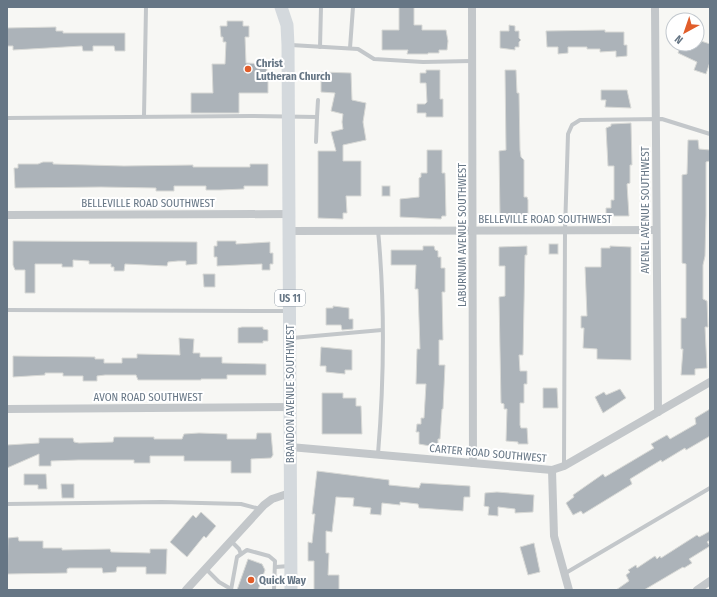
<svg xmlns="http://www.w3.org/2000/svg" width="717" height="597" font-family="'Fira Sans Condensed',sans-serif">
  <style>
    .building { fill: #acb3b9; stroke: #d8d9d6 }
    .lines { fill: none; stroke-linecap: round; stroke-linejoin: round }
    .service { stroke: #c3c7ca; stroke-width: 4 }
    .minor { stroke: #c3c7ca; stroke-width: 8 }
    .primary { stroke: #d4d9dd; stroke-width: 13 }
    .poi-dot { fill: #e15d2a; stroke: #fff; stroke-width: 1.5 }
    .labels { text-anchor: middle; stroke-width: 4; stroke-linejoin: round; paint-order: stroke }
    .shield { fill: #fff; stroke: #949faa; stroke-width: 1 }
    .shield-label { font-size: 10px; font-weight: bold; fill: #667685 }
    .poi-label { font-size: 11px; font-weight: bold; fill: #667685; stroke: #fff; text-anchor: start }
    .street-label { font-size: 11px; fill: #667685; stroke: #fff }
  </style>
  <rect width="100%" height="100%" fill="#f7f7f4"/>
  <g class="building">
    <path d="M399,7H414V25H422V30H446L448,41L447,50H439V53H428V54H407L408,50H382V30H399Z"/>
    <path d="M227,21H243V26H249V37H245L246,63L266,64L267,70L265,79H268V93H239V113H191V93H213L212,64H225L226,42H223V37H221L220,26H227Z"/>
    <path d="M509,25L515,26V31H519V38L521,40L519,42V47H515V50L500,48V31H509Z"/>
    <path d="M56,27V31H63V33H125V51H115L114,46H93V51H83L82,46L13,50V46H7V28Z"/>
    <path d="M605,30V32H624V45H627V56L616,57V51L600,52V49H587V47H568V53L558,54V47H547L546,31Z"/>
    <path d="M701,41L710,44V62L706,74L694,70L697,62L678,53L681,44H697V42L701,43Z"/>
    <path d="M426,70H440V99H443V117H426V113H417V104H425L427,102L426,83H420V73H426Z"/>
    <path d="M505,70H516L517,93H519L520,150L521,157L524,160V197H527L528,200V216H500L499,151L506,150Z"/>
    <path d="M321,72L351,73L352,100L366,103L363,122L366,140L343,145V161H361V196H346L347,213H343V219L318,218V151H336L331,132L343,129L342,122L343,114L331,111L335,93L321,92Z"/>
    <path d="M601,90H627L631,108L605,107L606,100H601Z"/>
    <path d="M631,123L632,165H630V183L627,184L629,216H606V208H611V200H614V166H608L606,128L611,126V124Z"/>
    <path d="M688,140H698L699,149L710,150V161L706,162V215L705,256L703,265V299L707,301L708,327H705L707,368L695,369V375H681L683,349H681V318H686V264L682,263V175L687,174Z"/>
    <path d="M427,150H442V173H445L446,216H442L441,219L400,217V199L419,197V178L421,177V173H427Z"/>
    <path d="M43,162H53V164L124,166L193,165V167H250V164H268V186H244V189L220,190H206V186H174V191H156V188L101,187L15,188L14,168H18V164H38Z"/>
    <rect x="382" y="186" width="8" height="10"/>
    <path d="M13,241L197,242V264L186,265V261H178L168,262L167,266L125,264L124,271H114V267H111V264H89V261L73,260V267H62V264H35V293H25V270H15L13,265Z"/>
    <path d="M217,241H236V244L270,242V253H273V264H270V270H262V264L217,266V257H214V246H217Z"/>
    <rect x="549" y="244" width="9" height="10"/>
    <path d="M423,246H434L435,250L438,251V257H441V268H445V292H442L443,340H439V365H445L443,409H442L440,439H438V446H430L419,444V432H416L417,424H421V418H424L426,384H416L417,349H420L418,289H415L416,265H391V250H423Z"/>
    <path d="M527,246V255H525L523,355H519L520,371H527V384H524V403H520V425L521,428H527L528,444H518V442L506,441L507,409H504V404L501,403L499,297L505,296V266H499V247Z"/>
    <path d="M610,246L631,247V360L597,359V349L583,348L584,328H581V316H587L585,267H601V248H610Z"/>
    <path d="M203,274H215V287H204Z"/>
    <path d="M333,306L349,308V319H353V329L342,330L341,325H326V308H333Z"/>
    <path d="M242,327H263V329L268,330V341H263V343H238V328Z"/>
    <path d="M179,338L194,339L193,353H200V357H222V363L266,364V375H227V379H201V380H138L136,375H105L97,376V381H83V376H63V373H45V375L13,377V356L95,357V359H104V363H122V358H137V354L180,355Z"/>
    <path d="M321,347L352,350V370H345V374L326,372V366H320Z"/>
    <path d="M543,388H557L558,408H543Z"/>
    <path d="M620,389L626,398L603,413L595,397L604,392L606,395Z"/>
    <path d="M322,393H343V398H356V406H361L362,434H322Z"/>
    <path d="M710,409V436L686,450L685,448L662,462L661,460L630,479L632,484L583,514L581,511L573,515L566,503L574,497L573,495L603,474L605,477L654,448L651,444L667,435L670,439L696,424L695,418Z"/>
    <path d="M199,433L227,434V439H256L257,433H271L273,455L271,458L251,459V473H231V461H184V456H150V463H134V460H78L51,461V466H39V454L7,468V445L39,443V438H73L74,442L79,443L113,442L114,437H154V439H182L184,434Z"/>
    <path d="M317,471L389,480V485L419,488L421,483L470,486V497H464L463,511L419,508L418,504L400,502V505L382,503L381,515L370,514L371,508L353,506L354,498L336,497L332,532L326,531V553H329L328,575H339V590H314V561H308V542L312,543L315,514H312Z"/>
    <path d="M24,474H46L47,489H38V485H24Z"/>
    <path d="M61,484H74V498H62Z"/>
    <path d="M497,492L534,495L533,512L515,513V509L498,507V516L488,515L489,507L484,506L485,493Z"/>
    <path d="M201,512L216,526L206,538L204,536L187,557L170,542L193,515L196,518Z"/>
    <path d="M710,531V540L707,542L710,546L689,559L692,563L684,568L683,567L644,590H616L629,581L626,575L630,572L628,570L636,565L637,568L655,556L657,559L660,556L661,558L697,535L699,537L703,535Z"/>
    <path d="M18,537L19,541H43V548H62V550L110,549L111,552L150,553V549H167L166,574H146V567H117L116,572L103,573L102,568H69L67,569V573L7,574L8,538Z"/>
    <path d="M534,543L540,572L528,575L520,547Z"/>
    <path d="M248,559L262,564L265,570L258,590H237Z"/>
  </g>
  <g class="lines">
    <g class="service">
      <path d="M291,45L358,49L374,59L423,62L471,61"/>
      <path d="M320,47L321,7"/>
      <path d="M350,48L353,7"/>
      <path d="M144,116L146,7"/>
      <path d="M317,117L318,100"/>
      <path d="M7,118L250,116L317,117L316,142"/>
      <path d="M378,230C385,304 384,381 378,454"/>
      <path d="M7,310L287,311"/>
      <path d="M292,338L382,330"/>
      <path d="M564,466L565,230L568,134L572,125L580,120L662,119L710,134"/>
      <path d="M7,504L162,502L241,504L260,509"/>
      <path d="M231,541L239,549L241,554"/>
      <path d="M276,567L289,566"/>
      <path d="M206,569L219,582L231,589"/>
      <path d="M564,574L710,488"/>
      <path d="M231,590L237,557L247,550L269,556L275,561L274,590"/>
    </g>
    <g class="minor">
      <path d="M472,7L473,463"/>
      <path d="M655,7L658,412"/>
      <path d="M7,215L290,214"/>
      <path d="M290,231L656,230"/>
      <path d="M7,409L290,407"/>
      <path d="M290,447L552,470L564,466L710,382"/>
      <path d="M552,470L554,536L569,590"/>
      <path d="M186,590L264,505L272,499L290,493"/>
      <path d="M697,590L710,581"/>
    </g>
    <path class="primary" d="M281,7L287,25L288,45L291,590"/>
  </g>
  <g class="poi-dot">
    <circle cx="248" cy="69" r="4"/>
    <circle cx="251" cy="580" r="4"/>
  </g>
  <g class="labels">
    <rect class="shield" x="275" y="290" width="30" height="16" rx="3"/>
    <g class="shield-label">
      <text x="290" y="302">US 11</text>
    </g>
    <g class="poi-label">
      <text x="256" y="67">Christ<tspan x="256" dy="13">Lutheran Church</tspan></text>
      <text x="259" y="584">Quick Way</text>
    </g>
    <g class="street-label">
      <text x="148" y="207">BELLEVILLE ROAD SOUTHWEST</text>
      <text transform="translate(645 210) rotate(-90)" y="4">AVENEL AVENUE SOUTHWEST</text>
      <text x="545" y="223">BELLEVILLE ROAD SOUTHWEST</text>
      <text transform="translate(462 235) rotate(-90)" y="4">LABURNUM AVENUE SOUTHWEST</text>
      <text transform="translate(290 394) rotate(-90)" y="4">BRANDON AVENUE SOUTHWEST</text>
      <text x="148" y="401">AVON ROAD SOUTHWEST</text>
      <text transform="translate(488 453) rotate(5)" y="4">CARTER ROAD SOUTHWEST</text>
    </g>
  </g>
  <rect width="717" height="597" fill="none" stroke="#667685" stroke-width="16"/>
  <g transform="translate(685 32) rotate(220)"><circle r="19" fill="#ffffff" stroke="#c2c8ce"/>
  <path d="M0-3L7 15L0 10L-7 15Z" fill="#e15d2a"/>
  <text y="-6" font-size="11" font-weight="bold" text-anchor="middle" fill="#667685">N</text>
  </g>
</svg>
